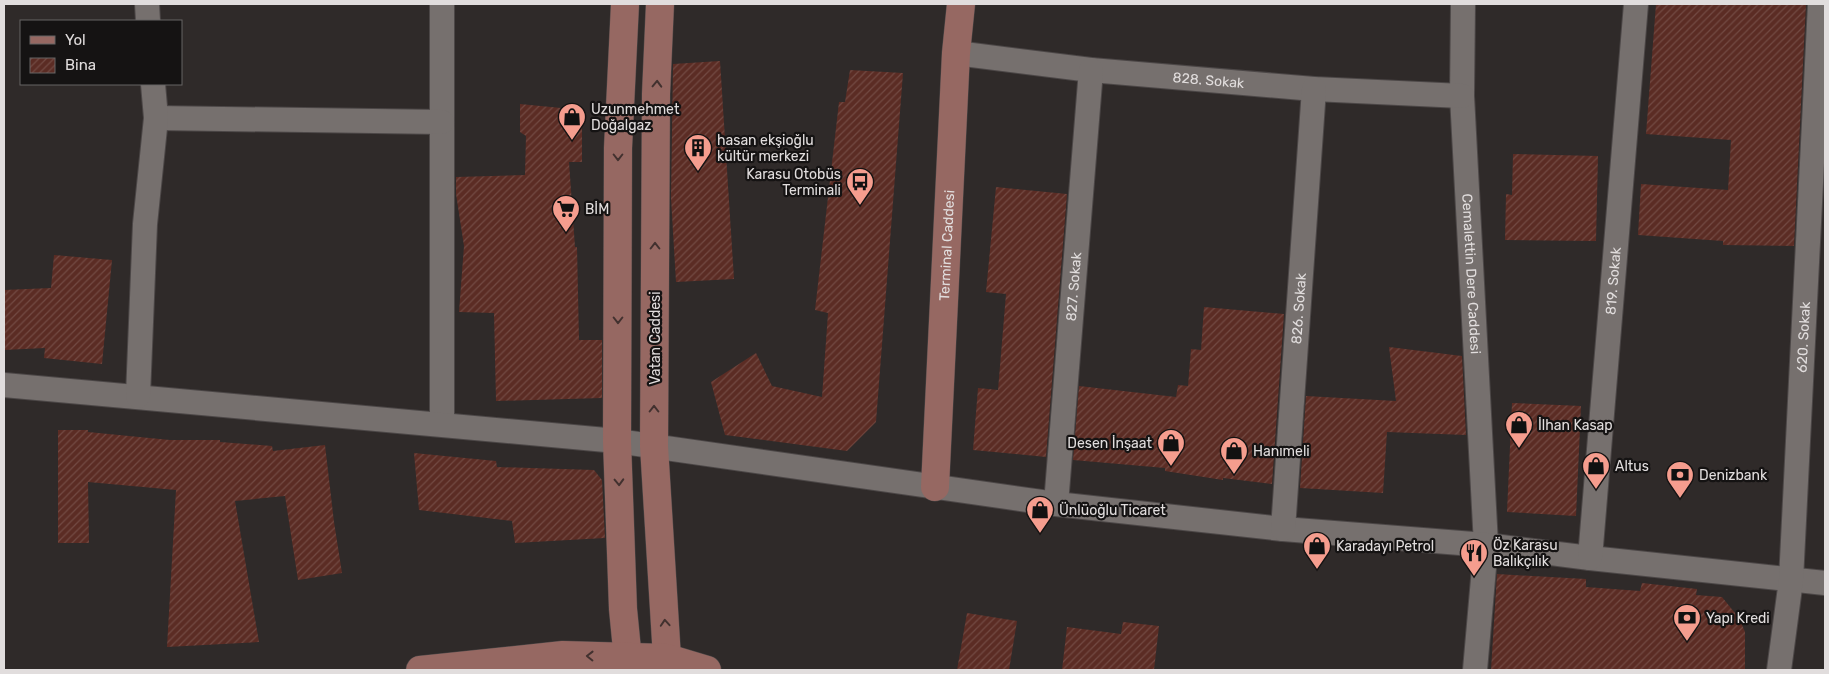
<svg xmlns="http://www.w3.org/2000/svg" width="1829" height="674" font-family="Rubik,sans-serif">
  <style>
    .building { fill: url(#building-hatch) }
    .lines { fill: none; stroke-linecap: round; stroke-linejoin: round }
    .street-casing { stroke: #4c4747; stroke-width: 26 }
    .secondary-casing { stroke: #4c4747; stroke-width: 29 }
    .street { stroke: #76706e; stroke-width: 24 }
    .secondary { stroke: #966862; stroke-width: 28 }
    .oneway { stroke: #42312f }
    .labels { text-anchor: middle; stroke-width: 4.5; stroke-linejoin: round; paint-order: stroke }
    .street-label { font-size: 14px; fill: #e1dddd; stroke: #151313 }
    .poi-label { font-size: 14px; fill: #e1dddd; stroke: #151313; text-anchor: start }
  </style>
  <defs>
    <pattern id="building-hatch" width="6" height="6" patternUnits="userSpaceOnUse" patternTransform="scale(1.25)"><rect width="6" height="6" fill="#5b2c24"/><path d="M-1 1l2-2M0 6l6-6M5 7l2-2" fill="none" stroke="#724a43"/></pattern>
  </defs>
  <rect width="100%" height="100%" fill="#2f2a29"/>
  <g class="building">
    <path d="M1656,4H1806L1794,246L1723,245V241L1638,235L1641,184L1728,190L1731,140L1646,134Z"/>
    <path d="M720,61L734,279L676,282L671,198L673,64Z"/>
    <path d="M850,70L903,73L876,422L847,451L725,435L711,382L756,353L772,386L822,397L828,313L815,310L839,102H845Z"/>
    <path d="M520,104L582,110V162H569L575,247H577L579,340H602V398L496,401L494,313L459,312L464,246L456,194V177L525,175L526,136L520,132Z"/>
    <path d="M1513,154L1598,156L1596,241L1505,240L1506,194L1512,195Z"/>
    <path d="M996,187L1067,194L1046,457L973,450L978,388L998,390L1006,294L986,292Z"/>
    <path d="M54,255L112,260L102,364L44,358L45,348L4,350V290L51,288Z"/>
    <path d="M1204,307L1284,314L1272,484L1223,478V480L1165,471V468L1073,460L1079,386L1176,397L1178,385L1188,386L1191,349L1201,350Z"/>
    <path d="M1389,347L1462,356L1466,435L1387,432L1383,493L1300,488L1306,396L1396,401Z"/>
    <path d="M1512,403L1581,406L1576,516L1507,512Z"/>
    <path d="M58,430H88V432L170,440H220V442L272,446L273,451L325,445L334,522L342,573L298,580L285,496L235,501L259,642L167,647L176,490L88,482L89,543H58Z"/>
    <path d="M414,453L496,461L497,467L594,470L602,480L605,538L515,543L512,521L419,510Z"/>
    <path d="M1497,574L1586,579V587L1640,591L1642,583L1697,589L1696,595L1722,597L1739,618L1745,632V670H1491Z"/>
    <path d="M967,613L1017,621L1009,670H957Z"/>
    <path d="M1123,622L1159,626L1154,670H1062L1067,627L1121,634Z"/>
  </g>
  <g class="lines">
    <defs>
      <g id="street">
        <path d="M147,4L148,21"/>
        <path d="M442,4V424"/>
        <path id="s1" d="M1463,4L1462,96L1486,545L1475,670"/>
        <path id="s2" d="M956,53L1091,70L1314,89L1462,96"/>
        <path d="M156,118L442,122"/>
        <path d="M4,385L617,441L1056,504L1283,529L1486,545L1590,558L1825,583"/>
        <path d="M138,396L145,224L156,118L153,84"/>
        <path id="s3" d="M1056,504L1091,70"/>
        <path id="s4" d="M1283,529L1314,89"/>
        <path id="s5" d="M1590,558L1636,4"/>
        <path id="s6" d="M1779,670L1791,580L1820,4"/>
      </g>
      <g id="secondary">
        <path d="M625,4L618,148L617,441L623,609L629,670"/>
        <path d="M660,4L656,94L654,446L667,658L674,670"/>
        <path id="s7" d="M935,487L956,53L961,4"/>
        <path d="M420,670L563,655L667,658L707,670"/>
      </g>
    </defs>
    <use href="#street" class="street-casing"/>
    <use href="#secondary" class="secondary-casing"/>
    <use href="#street" class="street"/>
    <use href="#secondary" class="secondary"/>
  </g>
  <defs><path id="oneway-chevron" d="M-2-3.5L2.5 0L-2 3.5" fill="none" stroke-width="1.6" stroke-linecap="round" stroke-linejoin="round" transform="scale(1.25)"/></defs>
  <g class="oneway">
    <use href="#oneway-chevron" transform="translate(657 84) rotate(-88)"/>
    <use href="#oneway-chevron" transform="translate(618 157) rotate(90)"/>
    <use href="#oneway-chevron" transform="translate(655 246) rotate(-90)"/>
    <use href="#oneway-chevron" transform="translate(618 320) rotate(90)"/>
    <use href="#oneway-chevron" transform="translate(654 409) rotate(-90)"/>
    <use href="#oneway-chevron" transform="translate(619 482) rotate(88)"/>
    <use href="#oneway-chevron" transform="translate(665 623) rotate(-94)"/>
    <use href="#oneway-chevron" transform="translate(590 656) rotate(-179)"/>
  </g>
  <defs>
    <symbol id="shop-pin" viewBox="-11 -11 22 30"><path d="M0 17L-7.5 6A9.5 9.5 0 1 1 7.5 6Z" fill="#f59d8e" stroke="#151313"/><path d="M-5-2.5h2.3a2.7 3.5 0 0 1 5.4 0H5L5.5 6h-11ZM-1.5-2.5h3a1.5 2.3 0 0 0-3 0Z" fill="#111"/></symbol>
    <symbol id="building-pin" viewBox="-11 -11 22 30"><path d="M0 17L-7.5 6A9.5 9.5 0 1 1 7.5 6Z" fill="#f59d8e" stroke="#151313"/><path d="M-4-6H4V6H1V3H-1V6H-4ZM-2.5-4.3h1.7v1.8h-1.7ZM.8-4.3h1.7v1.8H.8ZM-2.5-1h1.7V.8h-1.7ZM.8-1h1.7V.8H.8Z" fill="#111"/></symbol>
    <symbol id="bus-pin" viewBox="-11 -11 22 30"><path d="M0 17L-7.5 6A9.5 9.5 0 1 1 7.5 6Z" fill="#f59d8e" stroke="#151313"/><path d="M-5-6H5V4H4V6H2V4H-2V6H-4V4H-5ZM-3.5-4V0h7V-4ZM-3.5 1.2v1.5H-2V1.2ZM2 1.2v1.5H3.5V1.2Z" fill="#111"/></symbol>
    <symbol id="supermarket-pin" viewBox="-11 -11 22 30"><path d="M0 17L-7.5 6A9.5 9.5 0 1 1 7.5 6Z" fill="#f59d8e" stroke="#151313"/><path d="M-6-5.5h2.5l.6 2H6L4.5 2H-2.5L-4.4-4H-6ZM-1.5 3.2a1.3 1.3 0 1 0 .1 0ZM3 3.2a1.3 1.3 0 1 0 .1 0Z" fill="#111"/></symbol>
    <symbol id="bank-pin" viewBox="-11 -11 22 30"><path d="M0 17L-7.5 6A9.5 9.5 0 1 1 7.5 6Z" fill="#f59d8e" stroke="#151313"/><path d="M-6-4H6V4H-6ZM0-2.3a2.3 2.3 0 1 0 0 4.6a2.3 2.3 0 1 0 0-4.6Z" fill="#111"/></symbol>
    <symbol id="restaurant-pin" viewBox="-11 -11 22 30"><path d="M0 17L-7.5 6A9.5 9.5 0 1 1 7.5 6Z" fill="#f59d8e" stroke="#151313"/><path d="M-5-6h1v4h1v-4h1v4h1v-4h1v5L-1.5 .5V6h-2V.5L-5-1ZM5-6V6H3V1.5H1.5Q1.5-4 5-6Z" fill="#111"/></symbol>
  </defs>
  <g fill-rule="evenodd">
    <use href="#shop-pin" x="556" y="101" width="32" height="43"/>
    <use href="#building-pin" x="682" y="132" width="32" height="43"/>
    <use href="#bus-pin" x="844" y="166" width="32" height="43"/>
    <use href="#supermarket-pin" x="550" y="193" width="32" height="43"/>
    <use href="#shop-pin" x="1503" y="409" width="32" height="43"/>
    <use href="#shop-pin" x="1155" y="427" width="32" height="43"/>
    <use href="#shop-pin" x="1218" y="435" width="32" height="43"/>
    <use href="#shop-pin" x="1580" y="450" width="32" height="43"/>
    <use href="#bank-pin" x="1664" y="459" width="32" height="43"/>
    <use href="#shop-pin" x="1024" y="494" width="32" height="43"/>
    <use href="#shop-pin" x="1301" y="530" width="32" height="43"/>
    <use href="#restaurant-pin" x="1458" y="537" width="32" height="43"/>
    <use href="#bank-pin" x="1671" y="602" width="32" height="43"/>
  </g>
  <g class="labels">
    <g class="street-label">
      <text dy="5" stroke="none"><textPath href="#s2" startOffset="254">828. Sokak</textPath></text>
      <text dy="5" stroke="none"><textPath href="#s7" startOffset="242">Terminal Caddesi</textPath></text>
      <text dy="5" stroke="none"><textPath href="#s1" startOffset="270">Cemalettin Dere Caddesi</textPath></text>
      <text dy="5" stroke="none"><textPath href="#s5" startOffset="278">819. Sokak</textPath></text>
      <text dy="5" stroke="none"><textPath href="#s3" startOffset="218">827. Sokak</textPath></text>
      <text dy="5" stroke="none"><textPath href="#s4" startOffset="221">826. Sokak</textPath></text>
      <text dy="5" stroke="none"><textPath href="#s6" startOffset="334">620. Sokak</textPath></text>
      <text transform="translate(655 338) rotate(-90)" y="5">Vatan Caddesi</text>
    </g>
    <g class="poi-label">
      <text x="591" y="114">Uzunmehmet<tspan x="591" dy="16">Doğalgaz</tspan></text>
      <text x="717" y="145">hasan ekşioğlu<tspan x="717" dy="16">kültür merkezi</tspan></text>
      <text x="841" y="179" text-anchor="end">Karasu Otobüs<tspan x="841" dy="16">Terminali</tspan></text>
      <text x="585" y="214">BİM</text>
      <text x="1538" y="430">İlhan Kasap</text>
      <text x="1152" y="448" text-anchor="end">Desen İnşaat</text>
      <text x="1253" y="456">Hanımeli</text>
      <text x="1615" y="471">Altus</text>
      <text x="1699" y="480">Denizbank</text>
      <text x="1059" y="515">Ünlüoğlu Ticaret</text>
      <text x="1493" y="550">Öz Karasu<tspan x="1493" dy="16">Balıkçılık</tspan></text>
      <text x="1336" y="551">Karadayı Petrol</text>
      <text x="1706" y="623">Yapı Kredi</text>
    </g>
  </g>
  <rect width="1829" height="674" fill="none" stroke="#e1dddd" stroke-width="10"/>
  <rect x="20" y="20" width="162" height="65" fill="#151313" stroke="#676464"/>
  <rect x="30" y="36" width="25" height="8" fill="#966862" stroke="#676464"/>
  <text x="65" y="45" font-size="15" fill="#e1dddd">Yol</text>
  <rect x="30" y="58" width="25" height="15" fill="url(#building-hatch)" stroke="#676464"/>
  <text x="65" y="70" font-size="15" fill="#e1dddd">Bina</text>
</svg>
